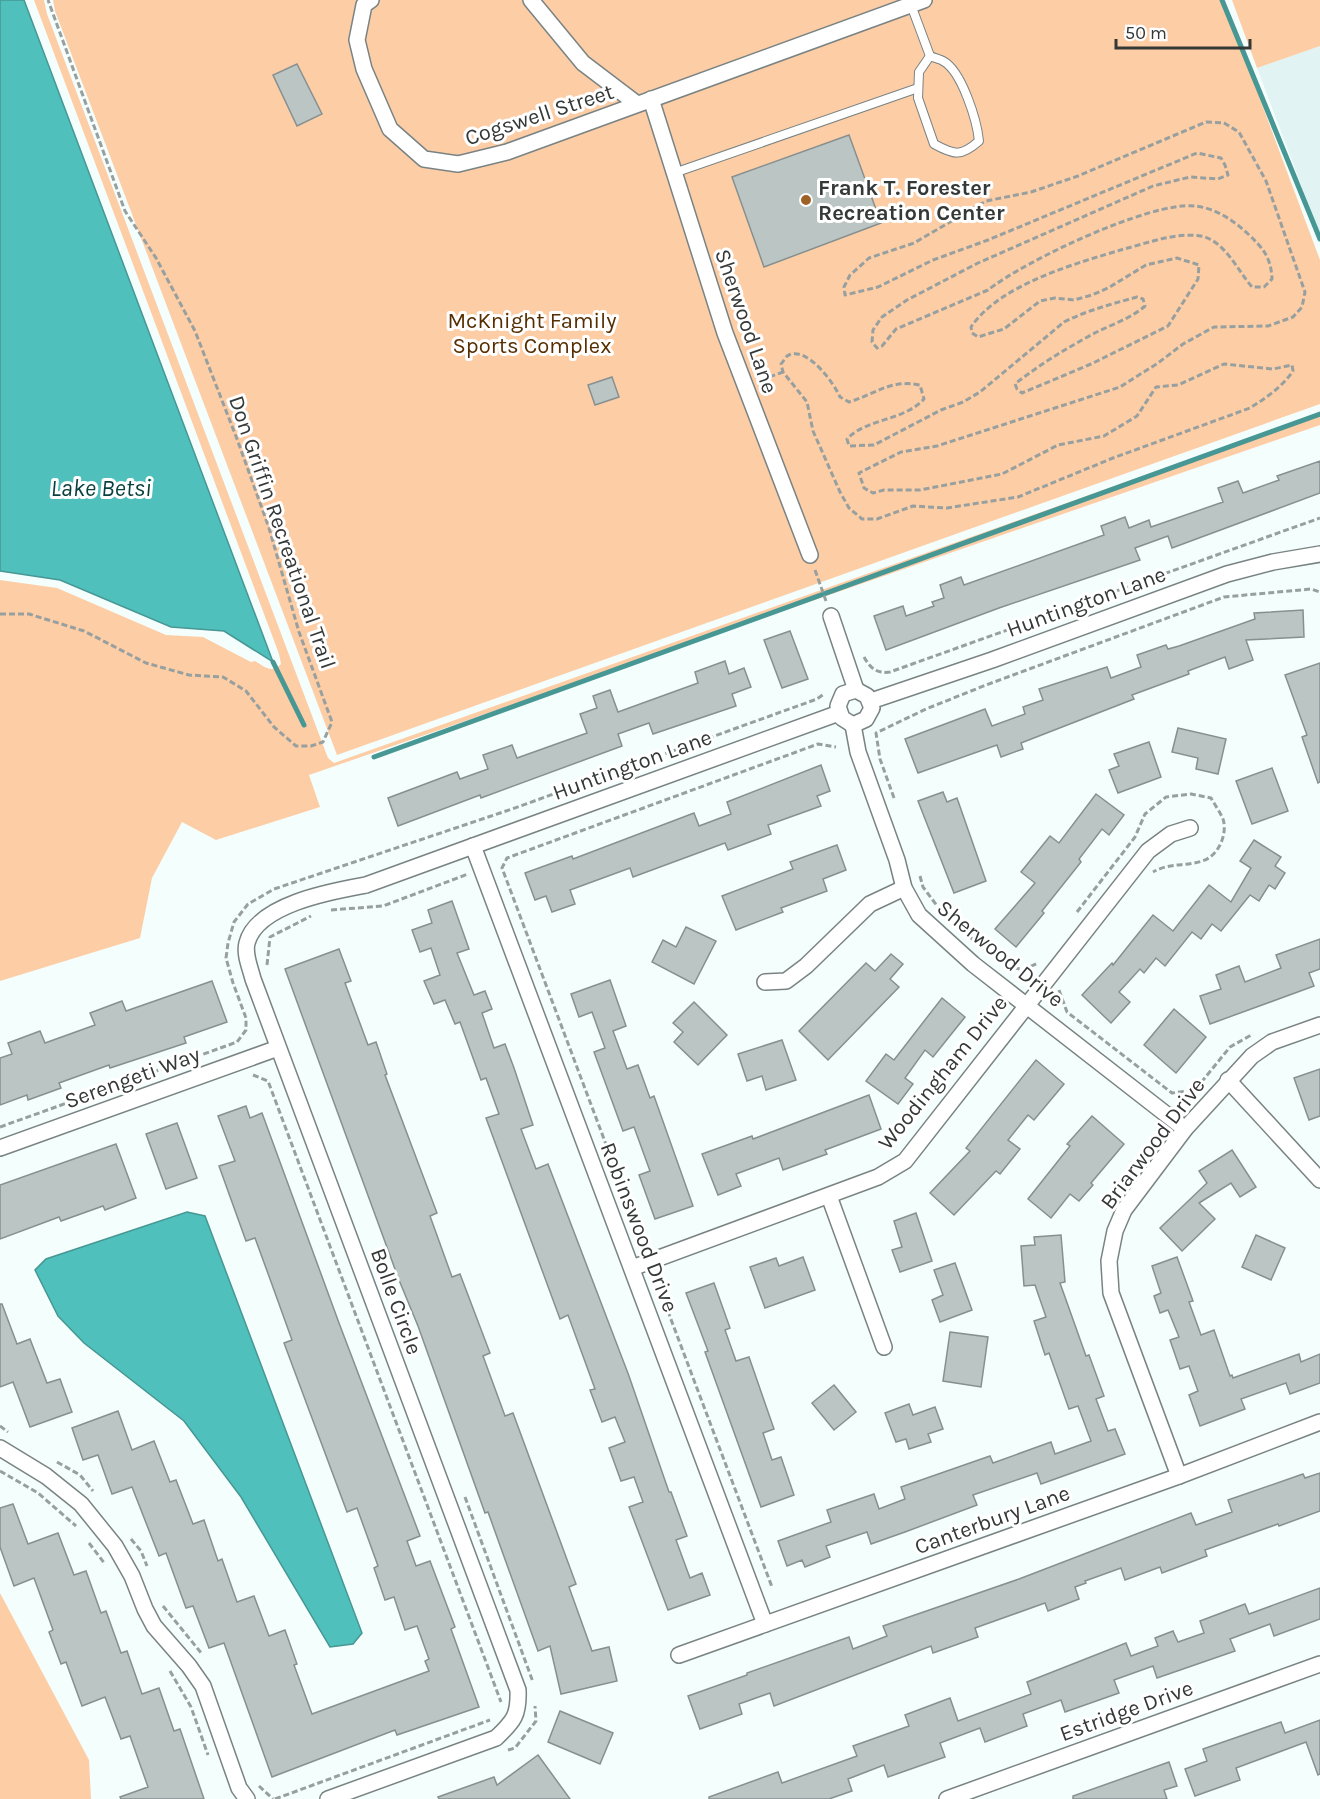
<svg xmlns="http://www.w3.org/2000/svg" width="1320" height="1799" font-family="Karla,sans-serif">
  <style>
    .built { fill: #e1f4f3 }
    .green { fill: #fdcda6 }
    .water { fill: #4fc0bc; stroke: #479794; stroke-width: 1.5 }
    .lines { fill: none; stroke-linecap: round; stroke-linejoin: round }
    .stream { stroke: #479794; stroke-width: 5 }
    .building { fill: #bbc5c4; stroke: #879090; stroke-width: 1.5 }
    .lane-casing { stroke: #7a8383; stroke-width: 10 }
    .street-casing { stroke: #7a8383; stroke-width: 18 }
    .path { stroke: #98a09f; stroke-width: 3; stroke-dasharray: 6 3; stroke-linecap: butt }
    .lane { stroke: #fff; stroke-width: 8 }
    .street { stroke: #fff; stroke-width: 15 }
    .poi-dot { fill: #9f6226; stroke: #fff; stroke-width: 2 }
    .labels { text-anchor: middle; stroke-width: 6; stroke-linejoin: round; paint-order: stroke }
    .street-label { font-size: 22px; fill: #343837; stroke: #fff }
    .poi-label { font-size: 22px; font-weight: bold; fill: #343837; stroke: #fff; text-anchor: start }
    .park-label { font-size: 22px; fill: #562e01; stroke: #fff }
    .water-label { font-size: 24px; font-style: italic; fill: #093f3d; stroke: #fff }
  </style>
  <rect width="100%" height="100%" fill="#f4fefd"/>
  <path class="built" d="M1320,46V235L1257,68Z"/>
  <g class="green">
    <path d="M34,0H44L47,14L328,758L334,763L1320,413V425L309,775L320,807L216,840L182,822L152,878L140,938L0,981V580L57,588L166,635L203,637L251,662L255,661C265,667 272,674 281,664L279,654Z"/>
    <path d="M53,0H1223L1320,260V404L337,755L55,11Z"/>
    <path d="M1232,0H1320V46L1257,68Z"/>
    <path d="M0,1593L89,1760L91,1799H0Z"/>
  </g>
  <g class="water">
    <path d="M0,0H24L273,662L224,631L171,627L60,580L0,571Z"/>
    <path d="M187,1212L205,1216L362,1633L353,1644L330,1647L241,1497L184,1421L84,1343L58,1316L35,1270L46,1259Z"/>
  </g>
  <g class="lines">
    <g class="stream">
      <path d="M1222,0L1320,239"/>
      <path d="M273,662L304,725"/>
      <path d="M374,757L1320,414"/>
    </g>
  </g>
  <g class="building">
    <path d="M297,64L322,114L297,126L273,75Z"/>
    <path d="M849,135L881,223L764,267L732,177Z"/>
    <path d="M612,377L619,397L595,405L588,385Z"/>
    <path d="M1320,461V493L1172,548L1168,536L1135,548L1140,560L999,608L886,650L874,616L903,606L906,616L934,606L932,602L944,598L940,585L961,577L964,585L1104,535L1101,526L1125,517L1129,528L1149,520L1151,527L1223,502L1218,488L1238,481L1243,493L1279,480L1277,476Z"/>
    <path d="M1303,610L1304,637L1246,640L1253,660L1229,669L1225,657L1188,671L1189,674L1132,695L1134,699L1021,743L1023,749L1001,757L997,745L918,773L905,739L985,709L992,726L1025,714L1023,707L1043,700L1039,689L1107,667L1111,678L1141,667L1137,655L1166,645L1168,649L1179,646L1255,619L1254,613Z"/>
    <path d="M790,631L808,679L782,688L764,640Z"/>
    <path d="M725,661L729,674L744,668L751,687L732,694L736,706L653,734L649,723L618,734L622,746L481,798L480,795L398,826L388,798L457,772L460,779L488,769L483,755L512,745L517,758L587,733L580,714L597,708L593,696L610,690L618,712L698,683L695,672Z"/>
    <path d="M1320,663V782L1318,783L1302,737L1307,735L1285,675Z"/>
    <path d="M1178,728L1226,739L1218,774L1196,769L1198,758L1172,752Z"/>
    <path d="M1149,742L1161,777L1118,793L1109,770L1119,766L1114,754Z"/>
    <path d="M821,765L830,791L817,796L821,806L768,825L771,834L728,850L725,843L633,877L630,868L570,890L575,904L552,912L546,896L535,900L525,873L572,856L573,859L694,813L699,826L731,814L727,802Z"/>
    <path d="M1272,768L1288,811L1252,824L1236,781Z"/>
    <path d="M943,792L947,802L957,798L986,881L954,893L918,801Z"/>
    <path d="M1096,794L1124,815L1109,835L1102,829L1079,859L1081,862L1042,911L1044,913L1016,947L995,929L1035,883L1021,872L1050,836L1059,843Z"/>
    <path d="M1254,840L1281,857L1275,866L1285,873L1275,889L1269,885L1259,901L1250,895L1221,931L1212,924L1201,939L1192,932L1165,966L1156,958L1144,973L1140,969L1119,992L1130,1002L1111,1023L1082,995L1112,963L1113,965L1153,915L1173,931L1209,885L1231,902L1251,868L1240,861Z"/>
    <path d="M837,845L846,870L823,879L827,891L781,908L783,912L736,930L722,896L793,869L790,862Z"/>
    <path d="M452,901L469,949L457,953L474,995L485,991L492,1009L482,1013L494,1048L505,1044L514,1068L533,1125L521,1129L536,1169L548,1164L629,1376L669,1492H671L687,1536L676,1540L690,1578L702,1573L710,1595L668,1610L629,1507L643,1502L634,1477L621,1481L609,1448L625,1442L615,1417L602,1422L590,1390L595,1389L568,1315L560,1319L486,1118L499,1114L486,1078L481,1080L460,1022L455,1024L445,1000L434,1004L424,981L440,975L431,948L420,952L412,930L432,923L428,910Z"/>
    <path d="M686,927L716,941L694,984L652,962L663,940L676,947Z"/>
    <path d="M1320,939V969L1309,973L1314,986L1210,1024L1200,996L1221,989L1216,975L1239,966L1245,982L1281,968L1276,955Z"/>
    <path d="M339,949L351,981L345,983L368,1045L376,1042L387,1074L385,1075L437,1213L430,1216L452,1277L460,1274L490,1353L483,1356L505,1416L513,1413L576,1584L569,1587L592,1651L609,1647L617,1681L561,1694L550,1646L538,1651L488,1512L485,1513L418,1326L399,1280L285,969Z"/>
    <path d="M891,954L903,964L890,979L899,987L828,1060L799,1031L866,963L875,971Z"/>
    <path d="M610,980L626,1026L613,1031L627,1069L638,1065L650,1098L654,1096L693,1206L655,1219L639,1175L650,1171L634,1127L623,1131L594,1052L605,1048L592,1012L579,1017L571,994Z"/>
    <path d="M212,981L227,1022L184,1037L186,1043L110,1068L109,1065L59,1083L61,1088L28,1100L27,1095L0,1105V1058L12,1054L8,1043L40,1031L45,1043L95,1025L90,1013L122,1001L126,1011Z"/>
    <path d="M942,998L965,1017L933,1057L925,1050L905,1078L913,1084L898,1104L866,1081L886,1054L894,1060Z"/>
    <path d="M694,1002L727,1035L698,1065L674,1042L683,1032L673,1023Z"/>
    <path d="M1174,1009L1206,1037L1176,1073L1144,1045Z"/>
    <path d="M782,1040L796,1080L766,1090L762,1076L747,1081L738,1054Z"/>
    <path d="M1036,1060L1064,1084L1034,1120L1028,1115L1008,1140L1020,1149L1000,1174L996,1171L954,1215L930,1193L970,1151L966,1148Z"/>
    <path d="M1320,1069V1116L1309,1120L1294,1078Z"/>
    <path d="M869,1095L881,1129L825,1150L827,1154L783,1170L779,1158L736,1174L741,1186L718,1195L702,1154L752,1136L753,1139Z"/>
    <path d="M246,1106L250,1118L262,1113L339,1323L420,1536L407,1541L416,1566L430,1561L455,1627L451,1629L479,1707L397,1735L395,1730L272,1777L224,1643L209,1648L193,1606L186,1608L166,1553L159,1556L132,1487L112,1494L98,1455L83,1460L72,1428L118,1411L132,1450L154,1441L170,1482L176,1480L193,1524L204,1520L218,1561L222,1559L237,1602L254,1596L269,1636L285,1630L297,1664L294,1665L312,1714L429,1671L425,1661L429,1659L417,1626L405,1630L394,1597L385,1600L374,1568L378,1566L357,1508L347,1512L284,1343L292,1340L270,1279L255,1238L246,1241L219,1166L235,1161L218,1116Z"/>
    <path d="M1092,1116L1124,1144L1091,1183L1093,1185L1079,1201L1070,1194L1051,1218L1028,1199L1070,1146L1067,1144Z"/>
    <path d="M177,1123L197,1178L166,1189L146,1134Z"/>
    <path d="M116,1144L136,1198L105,1210L103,1206L61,1221L59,1217L0,1239V1185Z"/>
    <path d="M1232,1150L1256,1187L1240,1197L1231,1183L1199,1203L1215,1219L1182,1251L1160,1228L1207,1183L1199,1171Z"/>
    <path d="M916,1213L932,1261L900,1272L892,1250L902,1247L894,1221Z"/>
    <path d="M1061,1235L1065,1282L1060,1283L1086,1356L1089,1355L1104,1396L1096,1399L1108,1431L1115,1429L1125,1454L1041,1484L1037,1473L973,1495L977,1505L905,1532L871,1544L867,1532L826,1546L830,1557L805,1567L802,1560L787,1566L778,1541L831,1522L827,1510L874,1494L879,1509L905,1499L901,1487L990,1456L993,1463L1051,1442L1055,1454L1091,1441L1078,1406L1069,1409L1049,1353L1045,1355L1034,1321L1046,1317L1035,1285L1024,1286L1021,1246L1035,1245L1034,1237Z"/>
    <path d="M1256,1235L1285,1248L1271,1280L1242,1267Z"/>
    <path d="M803,1257L815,1290L765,1308L750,1267L776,1258L779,1266Z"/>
    <path d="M1177,1257L1193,1301L1189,1302L1201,1335L1214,1330L1230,1376L1232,1375L1233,1378L1299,1354L1301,1362L1320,1354V1383L1290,1394L1286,1383L1241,1399L1245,1409L1200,1426L1189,1395L1198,1391L1189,1366L1180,1369L1170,1340L1179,1337L1168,1310L1160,1313L1154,1296L1161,1293L1152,1266Z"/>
    <path d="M955,1263L972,1310L940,1322L932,1300L943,1295L934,1270Z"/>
    <path d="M714,1283L730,1328L725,1330L736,1361L749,1357L774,1429L763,1433L772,1460L781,1457L794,1495L761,1507L705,1352L708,1351L686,1293Z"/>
    <path d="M0,1304H2L17,1344L30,1339L47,1383L60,1379L72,1412L30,1427L13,1382L0,1387Z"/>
    <path d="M950,1332L988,1337L981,1387L943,1381Z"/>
    <path d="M834,1385L856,1412L834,1430L812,1403Z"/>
    <path d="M909,1404L913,1415L935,1407L943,1429L928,1434L931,1442L909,1449L906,1439L896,1442L885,1413Z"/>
    <path d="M1320,1473V1511L1279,1526L1278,1524L1205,1550L1207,1556L1162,1573L1160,1567L1125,1580L1121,1568L1085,1581L1086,1583L1075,1587L1079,1599L1048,1611L1045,1603L975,1628L978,1637L933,1653L931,1646L774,1706L770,1693L739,1704L742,1714L700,1729L688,1696L747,1675V1673L849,1637L853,1649L887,1636L883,1626L1019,1579L1191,1513L1196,1525L1232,1512L1228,1500L1303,1474L1305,1478Z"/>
    <path d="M13,1504L28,1544L58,1533L74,1575L86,1571L101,1613L106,1611L121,1653L127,1651L142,1694L159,1688L174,1731L180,1729L204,1799H121L120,1797L148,1787L130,1736L121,1739L105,1697L82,1706L66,1662L61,1664L49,1632L53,1630L34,1578L14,1586L0,1547V1508Z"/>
    <path d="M1320,1588V1619L1274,1636L1270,1624L1230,1639L1235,1651L1157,1678L1153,1666L1114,1680L1119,1693L1065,1712L1061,1700L1023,1714L1027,1726L985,1742L980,1728L940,1743L945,1757L888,1777L884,1765L848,1779L852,1791L829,1799H709V1797L778,1772L782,1783L857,1756L853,1746L909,1726L905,1715L950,1698L958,1721L1031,1694L1027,1682L1126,1643L1131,1656L1158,1646L1155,1638L1173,1631L1178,1642L1204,1633L1200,1621L1245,1604L1249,1614Z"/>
    <path d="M560,1711L613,1733L600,1764L548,1742Z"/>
    <path d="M1320,1720V1774L1318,1775L1306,1742L1236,1768L1240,1780L1195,1796L1185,1769L1207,1761L1203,1749L1281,1722L1285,1733Z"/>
    <path d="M538,1755L570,1799H439L438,1797L494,1777L497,1785Z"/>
    <path d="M1169,1762L1177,1786L1164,1790L1167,1799H1073V1796Z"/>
  </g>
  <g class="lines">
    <defs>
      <g id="lane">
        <path d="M911,5L930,56"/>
        <path d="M930,56C934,58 940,59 943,61C962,71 977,121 979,141C961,157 954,155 934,144L918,98L919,72Z"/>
        <path d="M674,173L918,88"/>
      </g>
      <g id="street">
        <path d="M371,0L364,5L357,40L364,69L390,129L424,159L458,164L507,152L924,0"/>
        <path d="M531,0L583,63L637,104"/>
        <path d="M651,99L725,333L810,555"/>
        <path d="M831,616L856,690"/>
        <path d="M856,690L867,696L872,708L866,719L853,725L842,718L838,706L843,694Z"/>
        <path d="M871,701L992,660L1227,574L1273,562L1320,554"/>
        <path d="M853,725L858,752L897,860L904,888L919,915L973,964L1185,1129"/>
        <path d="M473,846L765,1624"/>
        <path d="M765,982L786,981L806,966L870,904L904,888"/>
        <path d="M1228,1080L1320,1180"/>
        <path d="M0,1148L278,1048"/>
        <path d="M829,1196L884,1347"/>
        <path d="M632,1268L878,1177L905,1161L1148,851L1171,834L1190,828"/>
        <path d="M0,1448L46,1476L81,1504L115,1546L132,1576L145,1609L154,1626L189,1666L203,1686L239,1788L247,1799"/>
        <path d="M1179,1476L1111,1293L1109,1261L1115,1231L1124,1210L1185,1129L1252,1056L1272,1042L1320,1025"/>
        <path d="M679,1655L1179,1476L1320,1422"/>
        <path d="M328,1799L496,1738C514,1721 519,1715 518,1690L253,979C250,967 244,954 247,943C257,904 333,891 366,885L839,713"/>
        <path d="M947,1799L1320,1664"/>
      </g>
    </defs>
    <use href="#lane" class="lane-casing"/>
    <use href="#street" class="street-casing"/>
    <g class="path">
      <path d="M1206,122L1224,123L1239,132L1266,181L1305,292L1302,307L1293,317L1268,326L1214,327L1183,344L1158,363L1120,387L937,446L901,452L859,473L864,488L873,493L884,490H920L1002,474L1058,445L1104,436L1137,416L1156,387L1178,385L1224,364L1273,369L1292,365L1293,371C1282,387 1266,398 1250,408L1113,458L1018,497L947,508L913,506L877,519H862L849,508L840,492L813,431L807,402L783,372L781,364C783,362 785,358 787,356C806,344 834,383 840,397L849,402C876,394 890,379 920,385L924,399C904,421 867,418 847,439L849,446L874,445L941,410L963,402L980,392L1064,322C1088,310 1112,304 1137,297L1143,299L1145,306C1130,319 1110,325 1093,334C1065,349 1039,365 1015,384L1017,389L1022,393L1091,364L1168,326L1198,279L1199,265L1177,258L1146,265L1108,288L1092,295L1074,300L1055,298L1040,301L1004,329L978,337L972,333L971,327C1000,284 1077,263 1124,249C1148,243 1176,232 1201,236C1225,241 1238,271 1252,287H1264L1272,279C1271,257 1263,248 1247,233C1233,220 1215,208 1195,206C1150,201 1023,262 988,290L896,329L882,346L877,348L872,342L873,330L882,317L907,300L978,263L1153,186L1190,177L1218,179L1228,175L1225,165L1221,158L1197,153L988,240L933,260L878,287L845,295L844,287L850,275L869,258L914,243L986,201L1031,192L1078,176Z"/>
      <path d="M761,380L783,372"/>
      <path d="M815,570L826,601"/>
      <path d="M0,614H29L84,631L146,663L189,675L223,677L246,691L274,727L296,746H311L323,742L332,722L299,632L269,528L237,439L195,331L156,258L125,211L48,0"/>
      <path d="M864,657C870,668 877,674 890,672L1320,518"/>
      <path d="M894,798L880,759L876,733L926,709L986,685L1224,597L1311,589L1320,592"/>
      <path d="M920,876L923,887L941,911"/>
      <path d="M331,910L383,906L468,874"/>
      <path d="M1077,912L1135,837L1145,814L1166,797L1191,794L1211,798C1215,805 1220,812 1223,819C1228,834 1218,857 1202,861C1184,867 1171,862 1153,872"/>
      <path d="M970,937L1005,965L1023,970L1038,963"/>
      <path d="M267,965L270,937L311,916"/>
      <path d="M1059,990L1067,1012L1172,1093L1195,1090L1230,1047L1253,1034"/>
      <path d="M253,1075L268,1081L501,1702"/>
      <path d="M0,1127L237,1042L246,1030V1018L233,983L226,958L228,943L234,922L248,904L274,889L512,809L817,699L824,694"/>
      <path d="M645,1248L502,868L507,858L818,744L836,747"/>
      <path d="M655,1277L772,1587"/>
      <path d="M0,1426L8,1432"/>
      <path d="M57,1462L80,1475L93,1491"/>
      <path d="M0,1471L38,1493L76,1526"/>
      <path d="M465,1497L533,1682"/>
      <path d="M131,1539L141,1551L147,1566"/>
      <path d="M89,1543L105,1564"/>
      <path d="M163,1606L202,1654"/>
      <path d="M170,1671L191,1707L208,1755"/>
      <path d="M508,1750L515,1748L536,1721L535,1706"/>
      <path d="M259,1786L273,1799"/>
      <path d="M275,1799L490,1720"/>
    </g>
    <use href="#lane" class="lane"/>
    <use href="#street" class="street"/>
  </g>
  <circle class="poi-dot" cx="806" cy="200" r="6"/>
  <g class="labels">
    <g class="street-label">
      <text transform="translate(539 114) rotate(-18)" y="8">Cogswell Street</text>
      <text transform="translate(747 321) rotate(71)" y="8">Sherwood Lane</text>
      <text transform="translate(283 532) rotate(71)" y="8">Don Griffin Recreational Trail</text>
      <text transform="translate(1086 601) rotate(-20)" y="8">Huntington Lane</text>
      <text transform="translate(632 764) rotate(-20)" y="8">Huntington Lane</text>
      <text transform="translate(1001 953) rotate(39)" y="8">Sherwood Drive</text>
      <text transform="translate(942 1072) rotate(-51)" y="8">Woodingham Drive</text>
      <text transform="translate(132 1077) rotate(-20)" y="8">Serengeti Way</text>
      <text transform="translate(1152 1143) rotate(-53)" y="8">Briarwood Drive</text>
      <text transform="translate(640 1227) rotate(69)" y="8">Robinswood Drive</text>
      <text transform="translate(397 1301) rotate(70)" y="8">Bolle Circle</text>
      <text transform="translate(992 1519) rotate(-20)" y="8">Canterbury Lane</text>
      <text transform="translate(1126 1710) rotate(-20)" y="8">Estridge Drive</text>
    </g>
    <g class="poi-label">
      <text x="818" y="195">Frank T. Forester<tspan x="818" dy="25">Recreation Center</tspan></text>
    </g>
    <g class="park-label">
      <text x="532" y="328">McKnight Family<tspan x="532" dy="25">Sports Complex</tspan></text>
    </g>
    <g class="water-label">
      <text x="101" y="496">Lake Betsi</text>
    </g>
  </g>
  <path d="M1116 39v9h134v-9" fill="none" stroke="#343837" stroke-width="3"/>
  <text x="1125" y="39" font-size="18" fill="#343837" stroke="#ffffff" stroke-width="4.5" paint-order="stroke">50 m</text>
</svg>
